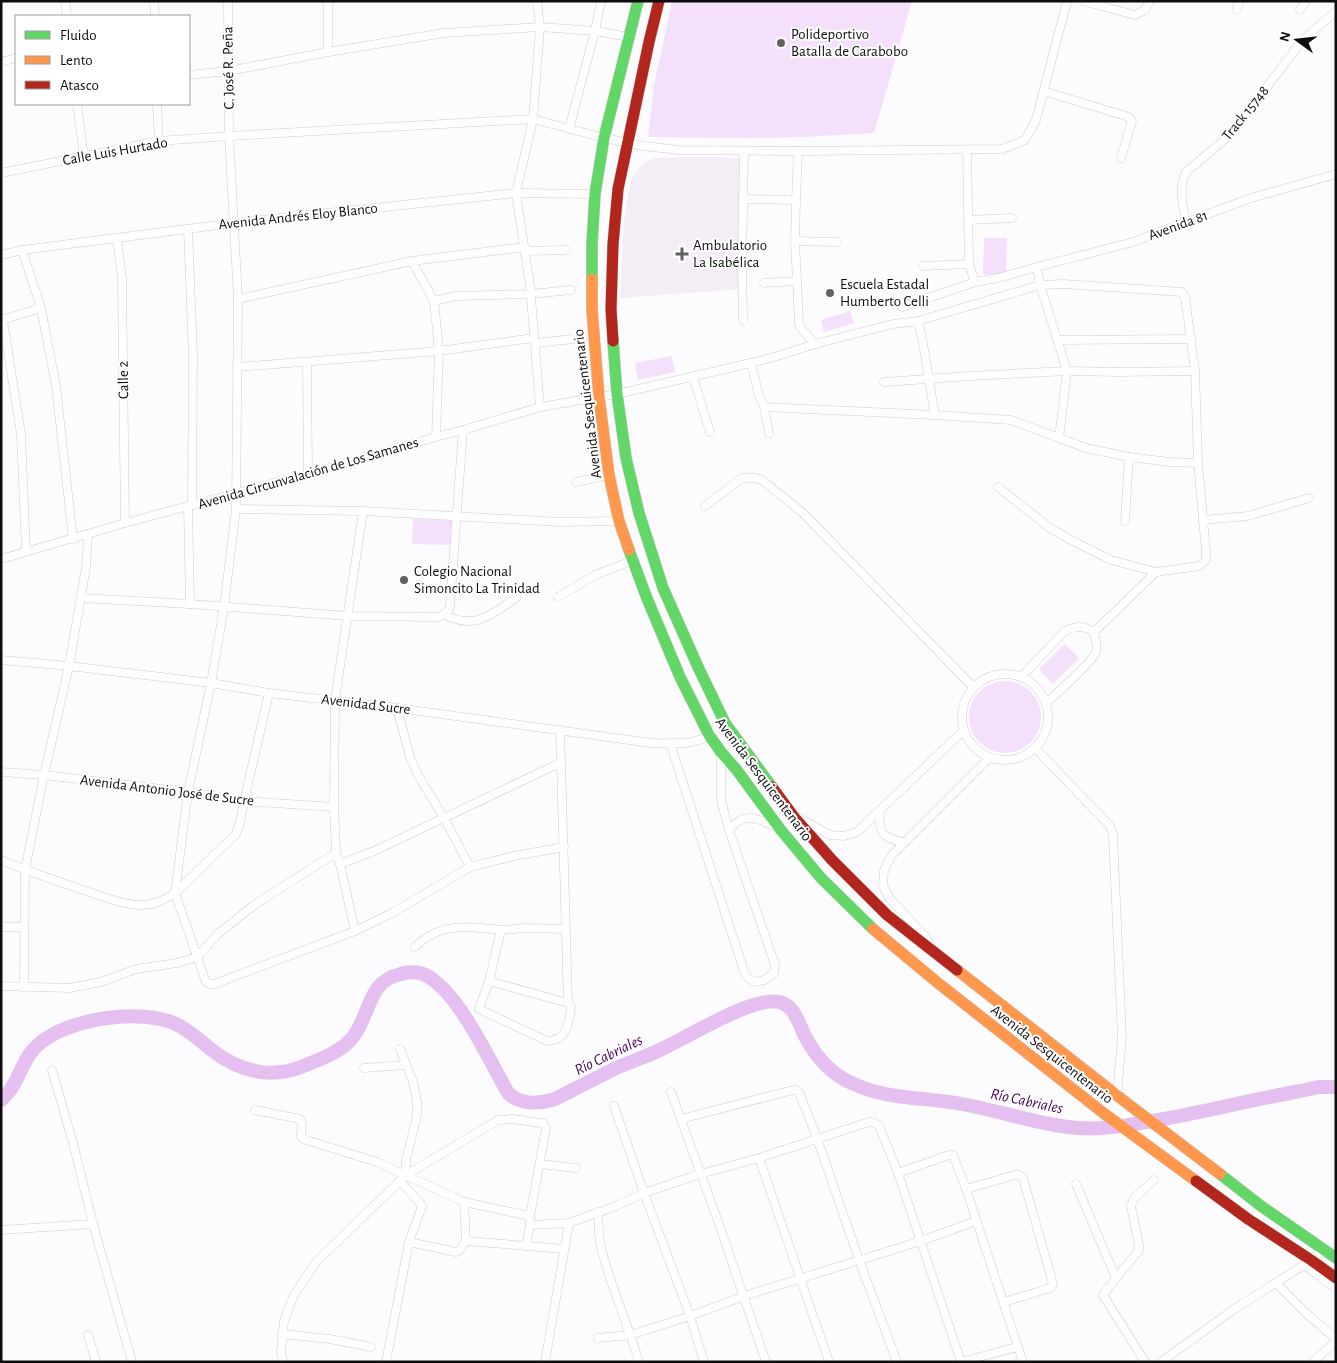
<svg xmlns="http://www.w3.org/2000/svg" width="1337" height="1363" font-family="'Alegreya Sans',sans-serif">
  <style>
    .built { fill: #f4edf6 }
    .green { fill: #f5e0fb }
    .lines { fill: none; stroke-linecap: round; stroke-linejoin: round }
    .river { stroke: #e4bfef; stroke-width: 14 }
    .street-casing { stroke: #cecdcf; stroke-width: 9 }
    .fast-casing { stroke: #cecdcf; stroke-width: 12 }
    .slow-casing { stroke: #cecdcf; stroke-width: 12 }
    .jam-casing { stroke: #cecdcf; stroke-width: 12 }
    .street { stroke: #fffeff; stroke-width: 8 }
    .fast { stroke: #63d668; stroke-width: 11 }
    .slow { stroke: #ff974d; stroke-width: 11 }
    .jam { stroke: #b3261e; stroke-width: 11 }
    .poi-dot { fill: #626062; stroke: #fff; stroke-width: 2 }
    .labels { text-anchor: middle; stroke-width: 4; stroke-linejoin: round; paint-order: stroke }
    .poi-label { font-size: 15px; fill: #0f0c0f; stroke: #fff; text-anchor: start }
    .street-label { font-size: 15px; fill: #0f0c0f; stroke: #fff }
    .water-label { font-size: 16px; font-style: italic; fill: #490458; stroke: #fff }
  </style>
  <rect width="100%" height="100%" fill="#fcfbfd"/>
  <path class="built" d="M704,157L743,158L741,289L620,298L624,219L629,190L632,178L643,164L653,158Z"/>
  <g class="green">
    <path d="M672,1H912L874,133L803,137L747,138L648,137L654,85Z"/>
    <path d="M984,238H1007L1006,275L983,274Z"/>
    <path d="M850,311L854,323L824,332L821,320Z"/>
    <path d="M672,356L675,372L638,380L635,363Z"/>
    <path d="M413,519L452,520L451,545L412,544Z"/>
    <path d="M1065,644L1079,658L1053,684L1039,669Z"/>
    <circle cx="1005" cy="717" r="36"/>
  </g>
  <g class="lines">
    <path class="river" d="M1,1100C5,1096 8,1093 11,1089C21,1074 25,1055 39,1044C69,1018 140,1008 176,1024C190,1031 201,1041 213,1051C239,1071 270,1079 301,1067C318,1060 342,1052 353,1037C371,1014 367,981 401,974C407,972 414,972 420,973C455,983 490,1062 508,1093C520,1105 539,1104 555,1099C575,1089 594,1079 614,1069C631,1061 649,1056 666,1047C691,1035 754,996 779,1002C795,1005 799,1025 805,1036C808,1042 812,1048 816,1054C826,1067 838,1078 854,1084C888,1100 926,1097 962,1104C1001,1111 1039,1125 1078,1128C1102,1130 1128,1125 1152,1121C1201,1113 1250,1100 1300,1091L1319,1087H1336"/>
    <defs>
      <g id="street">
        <path d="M65,1L67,16"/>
        <path d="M154,1L155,16"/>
        <path d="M228,1L229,136L238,299L236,509L224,607L211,683L188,792L175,893L206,982L210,984H214L355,931L394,912L470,867L514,856L564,847"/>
        <path d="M328,1V52"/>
        <path d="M537,1L540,27L533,119L516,193L530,286L540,407"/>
        <path d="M1082,1L1135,15L1145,10L1150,1"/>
        <path d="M1237,9L1239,1"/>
        <path d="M1300,10L1306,1"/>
        <path d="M1,62L16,58"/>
        <path d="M189,75L228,71L328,52L444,33L540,27L595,31L629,37"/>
        <path d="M1043,91L1129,117L1132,121L1121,158"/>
        <path d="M77,104L84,157"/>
        <path d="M157,104L159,141"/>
        <path d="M569,129L595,31L601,1"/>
        <path d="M967,150L969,264L975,282L998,278L1037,267"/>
        <path d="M798,151L796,200L795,241L799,323L800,327L815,344"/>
        <path d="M1,173L159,141L229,136L533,119L604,138L643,146L680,150L798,151L1002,149L1025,140L1036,120L1067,1"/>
        <path d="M743,199L796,200"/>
        <path d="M969,220L1012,218"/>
        <path d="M1186,223C1183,205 1178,188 1186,172L1230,135L1302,41L1336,11"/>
        <path d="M188,229L193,355L192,505"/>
        <path d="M117,238L122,279L125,523"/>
        <path d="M795,241L837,242"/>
        <path d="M22,250L41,308L56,386L73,539"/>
        <path d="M526,251L566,250"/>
        <path d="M1,255L22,250L234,223L516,193L595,194"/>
        <path d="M412,261L434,301L439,351L436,437"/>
        <path d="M923,266L969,264"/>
        <path d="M764,283L797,281"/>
        <path d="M238,299L412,261L525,247"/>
        <path d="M434,301L456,296L531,294L571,290"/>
        <path d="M902,307L975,282"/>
        <path d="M1,320L41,308"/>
        <path d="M3,320L21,434L26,551"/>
        <path d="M743,320L742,264L744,150"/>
        <path d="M918,321C926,352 929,384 935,415"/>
        <path d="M1057,340L1191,339"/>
        <path d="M535,343L583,338"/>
        <path d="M307,362L308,474"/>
        <path d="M751,363L759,396L764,407L935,415L1011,420L1086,448L1129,457L1169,462L1198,463"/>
        <path d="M237,367L439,351L534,338"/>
        <path d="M693,377L710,432"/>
        <path d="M884,382L970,376L1067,371L1118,372L1195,371"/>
        <path d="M764,407L769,433"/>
        <path d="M1059,438L1067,371L1040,285L1037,267L1133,242L1251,198L1336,174"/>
        <path d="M576,482L609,475"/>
        <path d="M188,506L190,604"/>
        <path d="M705,506L742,478H756L762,480L803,513L973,687"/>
        <path d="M236,509L363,511L560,522L619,521"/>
        <path d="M1203,520L1248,516L1309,498"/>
        <path d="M1125,521L1129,457"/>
        <path d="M1,559L125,523L308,474L436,437L463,430L540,407L617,394L751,363L781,355L815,344L893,324L918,321L1040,285L1064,284L1182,292L1185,297L1195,371L1198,463L1206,552V560L1199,566L1156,572L1111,560L1071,540L1050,528L998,487"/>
        <path d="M558,597L595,575L634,560"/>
        <path d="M81,598L190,604L348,616L440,617L448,611L450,606L463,430"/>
        <path d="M445,615C476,630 490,615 516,598"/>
        <path d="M1094,632L1156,572"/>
        <path d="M1,660L69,666L211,683L269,693L397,708L651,743C668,743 687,745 702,739C710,735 718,728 725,723"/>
        <circle cx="1005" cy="717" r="43"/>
        <path d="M1022,676L1065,631C1076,625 1084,626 1094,632C1095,638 1098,646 1096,652C1093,661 1055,695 1046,703"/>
        <path d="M397,708L411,760L418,775L444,818L470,867"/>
        <path d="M560,730L568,1003L571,1007C569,1023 567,1041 547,1041L479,1009L489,981L501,930L525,928L565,929"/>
        <path d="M670,743L743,968L746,976L754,982L764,980L774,973L775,965L729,830L721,800V752"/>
        <path d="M1035,748L1110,826L1113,835L1122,1037L1117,1095"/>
        <path d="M1,772L44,775L188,792L244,801L334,807"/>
        <path d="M880,810C878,832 882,839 904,842"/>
        <path d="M797,817L830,835L844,836L857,832L964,730"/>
        <path d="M729,830C745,810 759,819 778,828"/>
        <path d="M1,860C27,871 54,880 80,889C99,895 120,904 139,905C153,906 164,900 175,893L236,834L240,822L244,801L269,693"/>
        <path d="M340,864L374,851L560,763"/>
        <path d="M1,927H24"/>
        <path d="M355,931L340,864L336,853L334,807L335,700L363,511"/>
        <path d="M415,947C439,922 471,926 501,930"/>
        <path d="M931,947L925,936L890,899L883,886L884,871L891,856L990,757"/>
        <path d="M489,981L568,1003"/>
        <path d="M1,986L69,988L101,982L136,969L177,963L197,957L219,933L254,905L336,853"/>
        <path d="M24,987L25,870L44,775L69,666L86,567L88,534"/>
        <path d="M400,1049L413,1082L417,1101V1116L406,1160V1175"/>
        <path d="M364,1068L405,1065"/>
        <path d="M52,1070L73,1143L93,1224L132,1362"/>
        <path d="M671,1092L719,1224L766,1362"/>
        <path d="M614,1106L644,1193L690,1316L704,1362"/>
        <path d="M255,1110L300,1119L302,1123L301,1136L303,1139L377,1162L464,1202L530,1216V1225L569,1223L616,1206L644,1193L700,1174L759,1158L869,1122L875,1123L879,1126L898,1173L961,1362"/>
        <path d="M681,1119L789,1091L796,1090L799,1092L817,1138L859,1260L897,1362"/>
        <path d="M759,1158L829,1362"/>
        <path d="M540,1164L576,1168"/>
        <path d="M898,1173L949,1155H953L966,1189L1023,1362"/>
        <path d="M1076,1184L1116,1278"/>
        <path d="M966,1189L1018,1174L1023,1178L1053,1284L1050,1288L1004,1302"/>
        <path d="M464,1202L466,1241L564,1249"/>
        <path d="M598,1212C599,1224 598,1236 601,1247C610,1286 628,1323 639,1362"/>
        <path d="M1,1230L93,1224"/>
        <path d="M409,1242L456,1252L459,1251L466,1241"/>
        <path d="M526,1246L530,1225"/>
        <path d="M1304,1265L1336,1289"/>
        <path d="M1276,1283L1305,1312L1336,1339"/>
        <path d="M282,1334L330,1339L371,1347"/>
        <path d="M88,1335L96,1362"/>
        <path d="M598,1338L631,1335L646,1330L690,1316L744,1296L921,1241L976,1221"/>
        <path d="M283,1362L281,1352L284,1321L294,1295L317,1261L406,1175L498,1120L513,1119L540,1123H543L546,1128L530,1216"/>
        <path d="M386,1362L409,1242L422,1206L420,1203L400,1181"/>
        <path d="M545,1362L569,1223"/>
        <path d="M961,1362L1017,1347"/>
        <path d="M1145,1362L1103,1295L1105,1292L1139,1250V1245L1131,1206L1134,1198L1154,1180"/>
        <path d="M1161,1362L1233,1310L1304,1265L1324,1250"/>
        <path d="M1313,1362L1336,1341"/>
      </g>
      <g id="fast">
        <path d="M592,279V244L595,194L604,138L638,1"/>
        <path d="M613,341L617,394L626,458L639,513L663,588L698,667L725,723L772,787"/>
        <path d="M629,550L646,596L680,677L709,735L721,752L736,769L780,829L821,878L873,929"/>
        <path d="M1220,1174L1261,1206L1336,1258"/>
      </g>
      <g id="slow">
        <path d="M592,279V310L599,397L609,475L619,521L629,550"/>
        <path d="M873,929L938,983L1106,1115L1196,1181"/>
        <path d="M957,970L1128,1104L1220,1174"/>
      </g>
      <g id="jam">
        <path d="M613,341L611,309L613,244L618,189L649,42L659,1"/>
        <path d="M772,787L794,817L832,860L887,915L957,970"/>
        <path d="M1196,1181L1248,1219L1311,1260L1336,1278"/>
      </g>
    </defs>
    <use href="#street" class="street-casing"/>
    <use href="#fast" class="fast-casing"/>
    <use href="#slow" class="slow-casing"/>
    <use href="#jam" class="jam-casing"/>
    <use href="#street" class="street"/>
    <use href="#fast" class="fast"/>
    <use href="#slow" class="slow"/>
    <use href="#jam" class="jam"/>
  </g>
  <g class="poi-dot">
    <circle cx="781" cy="43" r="5"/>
    <path d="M679.5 246.5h5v5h5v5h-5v5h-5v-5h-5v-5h5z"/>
    <circle cx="830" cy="293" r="5"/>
    <circle cx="404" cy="580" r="5"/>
  </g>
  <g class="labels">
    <g class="poi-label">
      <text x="791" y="39">Polideportivo<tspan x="791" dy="17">Batalla de Carabobo</tspan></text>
      <text x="693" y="250">Ambulatorio<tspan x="693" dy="17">La Isabélica</tspan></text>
      <text x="840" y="289">Escuela Estadal<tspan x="840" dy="17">Humberto Celli</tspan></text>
      <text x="414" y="576">Colegio Nacional<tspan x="414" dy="17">Simoncito La Trinidad</tspan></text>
    </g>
    <g class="street-label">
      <text transform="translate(228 68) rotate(-91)" y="5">C. José R. Peña</text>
      <text transform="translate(1245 113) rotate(-51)" y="5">Track 15748</text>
      <text transform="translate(115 151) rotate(-10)" y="5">Calle Luis Hurtado</text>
      <text transform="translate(298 216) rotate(-6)" y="5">Avenida Andrés Eloy Blanco</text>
      <text transform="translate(1178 225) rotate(-20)" y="5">Avenida 81</text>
      <text transform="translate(123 380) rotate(-91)" y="5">Calle 2</text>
      <text transform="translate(587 404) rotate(-97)" y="5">Avenida Sesquicentenario</text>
      <text transform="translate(308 473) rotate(-16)" y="5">Avenida Circunvalación de Los Samanes</text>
      <text transform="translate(366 704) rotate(7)" y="5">Avenidad Sucre</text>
      <text transform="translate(764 779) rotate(53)" y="5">Avenida Sesquicentenario</text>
      <text transform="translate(167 790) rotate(7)" y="5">Avenida Antonio José de Sucre</text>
      <text transform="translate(1052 1054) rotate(38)" y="5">Avenida Sesquicentenario</text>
    </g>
    <g class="water-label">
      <text transform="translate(608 1054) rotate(-26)" y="6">Río Cabriales</text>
      <text transform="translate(1027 1100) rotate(12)" y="6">Río Cabriales</text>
    </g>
  </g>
  <rect width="1337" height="1363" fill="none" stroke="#0f0c0f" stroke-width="5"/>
  <rect x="15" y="15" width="175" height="90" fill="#ffffff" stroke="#9f9e9f"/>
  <rect x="25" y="31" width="25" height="8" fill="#63d668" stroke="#9f9e9f"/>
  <text x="60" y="40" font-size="15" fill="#0f0c0f">Fluido</text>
  <rect x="25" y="56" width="25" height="8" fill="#ff974d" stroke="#9f9e9f"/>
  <text x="60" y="65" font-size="15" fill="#0f0c0f">Lento</text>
  <rect x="25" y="81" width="25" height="8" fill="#b3261e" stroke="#9f9e9f"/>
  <text x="60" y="90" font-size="15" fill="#0f0c0f">Atasco</text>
  <g transform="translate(1297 40) rotate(285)" stroke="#ffffff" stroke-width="4" paint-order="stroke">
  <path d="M0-4L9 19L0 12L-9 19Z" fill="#0f0c0f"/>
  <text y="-8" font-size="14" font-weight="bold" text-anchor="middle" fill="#0f0c0f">N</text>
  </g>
</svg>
